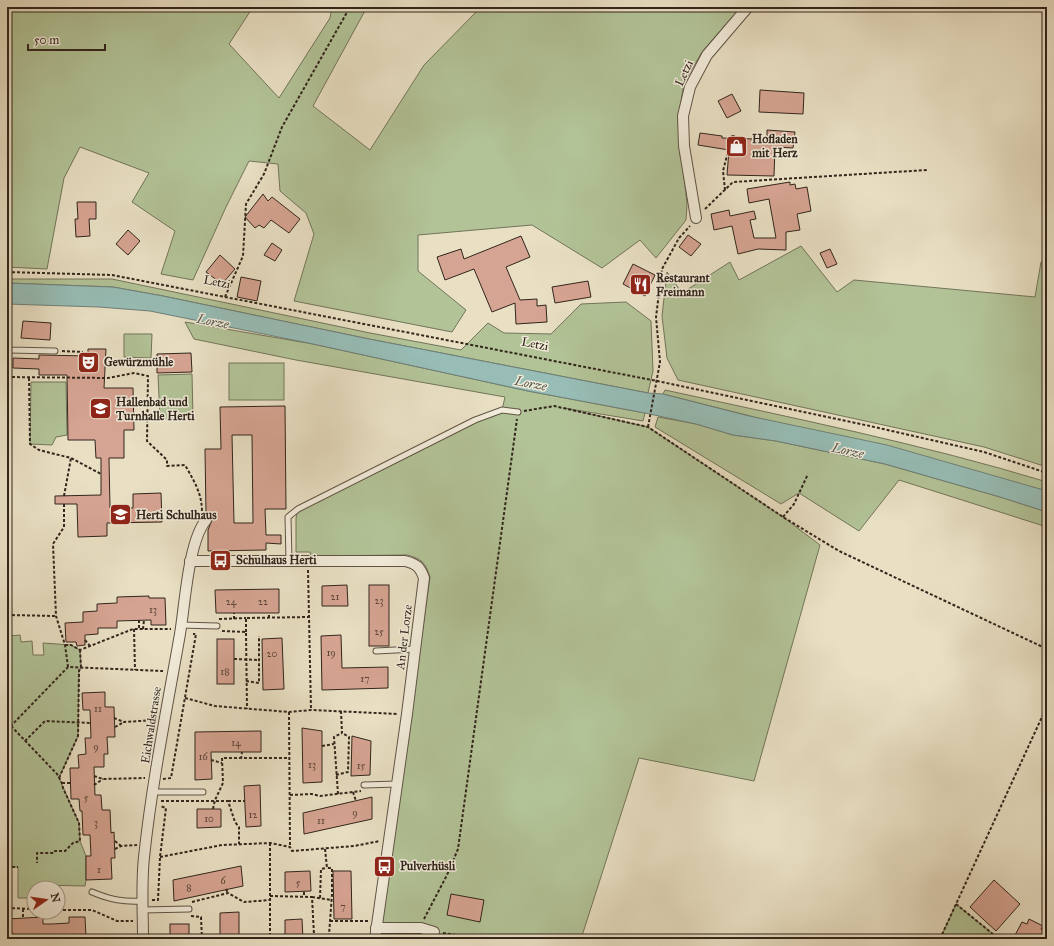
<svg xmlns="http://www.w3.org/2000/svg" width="1054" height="946" font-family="'IM FELL Great Primer',serif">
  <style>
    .green { fill: #b2c397; stroke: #72745a }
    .water { fill: #97bdb6; stroke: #6f8078 }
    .building { fill: #d6a492; stroke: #32251c; fill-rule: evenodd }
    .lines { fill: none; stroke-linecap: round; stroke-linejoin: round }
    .lane-casing { stroke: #605446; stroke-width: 7 }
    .street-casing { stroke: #605446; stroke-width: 12 }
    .path { stroke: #32251c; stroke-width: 2; stroke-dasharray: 3 2; stroke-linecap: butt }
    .lane { stroke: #f1ebd9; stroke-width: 5 }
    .street { stroke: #f1ebd9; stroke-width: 10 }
    .labels { text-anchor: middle; stroke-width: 3; stroke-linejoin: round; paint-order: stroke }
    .number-label { font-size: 10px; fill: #5b453a }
    .street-label { font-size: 12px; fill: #32251c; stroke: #f1ebd9 }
    .poi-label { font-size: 12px; font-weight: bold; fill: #32251c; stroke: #f1ebd9; text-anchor: start }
    .water-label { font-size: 13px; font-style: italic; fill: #50534a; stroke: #f1ebd9 }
  </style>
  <rect width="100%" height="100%" fill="#e9e0c4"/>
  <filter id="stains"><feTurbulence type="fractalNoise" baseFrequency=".005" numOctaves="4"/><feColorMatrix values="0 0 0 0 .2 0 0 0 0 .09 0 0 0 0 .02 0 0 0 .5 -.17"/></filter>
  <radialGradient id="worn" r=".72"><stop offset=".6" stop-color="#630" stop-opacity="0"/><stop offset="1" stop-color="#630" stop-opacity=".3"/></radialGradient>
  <g class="green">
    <path d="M7,7H253L229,44L279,98L330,18L332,7H367L313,106L370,150L424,65L481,7H741L702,52L684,83L678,119L687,204L686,220L656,258L640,240L602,268L532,225L418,235V271L466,310L452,332L294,301L314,234L306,213L280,191L278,164L249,161L226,207L193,280L161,274L175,231L132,202L149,173L80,147L64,178L47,269L7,267Z"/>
    <path d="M801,246L837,292L854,280L1035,297L1041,262L1047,261V467L984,447L678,380L667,358L662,316L667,272L682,293L730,262L739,280Z"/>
    <path d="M7,279H112L370,333L461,350L488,323L504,333L551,334L581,304L626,302L651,321L653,371L648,393L369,339L163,296L113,287L7,283Z"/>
    <path d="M185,322L313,344L528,391L645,413L643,421L564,408L648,427L783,517L820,545L754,781L639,758L581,939H382L389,933L403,928L381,923L430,577C425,562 422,559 407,555L311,556L310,552H296V518L298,509L475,420L502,410L505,397L296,360L194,339Z"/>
    <path d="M124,334H152L151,358L124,357Z"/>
    <rect x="229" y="363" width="55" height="37"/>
    <path d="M192,374L193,418L160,419L158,375Z"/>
    <path d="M31,382H66L67,435L56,437L52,445L30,444Z"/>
    <path d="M665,390C793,418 922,444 1047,482V491L663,394Z"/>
    <path d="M658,417L696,424L733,435L776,441L885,464L1000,497L1047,512V527L899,480L859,531L799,493L781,504L655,427Z"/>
    <path d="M7,624L9,636L20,635L21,642L32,641L33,655H44L43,643L71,645L80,650L81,667L79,671L78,736L59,778L79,823L80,841L86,856V880L85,886L39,885V888H34V898H18V867H7Z"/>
    <path d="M956,904L998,938L999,939H940Z"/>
  </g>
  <path class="water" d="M7,283L113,287L163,296L369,339L648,393L663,394L749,416L887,445L1047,491V512L1000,497L885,464L776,441L733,435L696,424L645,413L528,391L313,344L150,311L99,307L7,304Z"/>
  <g class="building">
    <path d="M760,90L804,93L803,114L759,112Z"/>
    <path d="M732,94L741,111L727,118L718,101Z"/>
    <path d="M767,130L795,132L793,148L775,147L774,176L727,175L729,150L698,145L700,133L722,136V138L755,139L757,144V139L767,140Z"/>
    <path d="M790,182V185L795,184L796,189L807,187L811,211L797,214L800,230L786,232V250L758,249L738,254L732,226L714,230L711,214L729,210L730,216L754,211L756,219L750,220L754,238H776L769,199L749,203L747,189Z"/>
    <path d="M263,194L268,201L272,197L300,219L289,233L271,220L264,228L259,225L255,228L245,217Z"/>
    <path d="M77,202H96V219H89L90,236L76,237L75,219H78Z"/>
    <path d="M128,230L140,241L128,255L116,244Z"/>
    <path d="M688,235L701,244L691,256L679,247Z"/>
    <path d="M521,236L530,257L506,267L520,300L537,299V306L546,305L547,322L516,324L515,303L492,312L474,269L445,280L437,257L461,249L464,259Z"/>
    <path d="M272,243L282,250L275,261L264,255Z"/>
    <path d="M830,249L837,264L827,268L820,253Z"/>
    <path d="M220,255L235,269L222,284L206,272Z"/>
    <path d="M633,264L655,275L645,296L623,284Z"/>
    <path d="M241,277L261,281L257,301L237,297Z"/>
    <path d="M588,281L591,297L555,303L552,287Z"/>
    <path d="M23,321L51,323L50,340L21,338Z"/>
    <path d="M88,349H106L104,388H133L134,430H124V458H109L110,508H133V494L161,493L162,522L107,523V536L78,537L77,504H55V496L101,495V458H96L95,440H68L67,375H39V369L13,368V358L39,359V355L88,356Z"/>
    <path d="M191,353L192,372L157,373V354Z"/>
    <path d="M285,406L286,509H265L266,535H281V544L266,543V550L208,551V530L212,520L210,515L206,514L205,449H221L220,407ZM232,435H252L253,523H234Z"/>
    <path d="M347,585L348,606H322V586Z"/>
    <rect x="369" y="585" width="20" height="61"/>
    <path d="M279,589V613H216L215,590Z"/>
    <path d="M149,596V598H165L166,625H151V620L117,621V628H98V634L85,635V645L77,646L76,642H66L65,623L83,622V612L97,611V604L117,603V597Z"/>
    <path d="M341,635L342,668L388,667V688L322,690L321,636Z"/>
    <path d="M282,638L284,689L263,690L262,639Z"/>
    <rect x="217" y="639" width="17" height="45"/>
    <path d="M105,692V707H114L115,737H107L108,754H104V767H94L95,795H101L102,810H110L111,833L114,832L115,858H111L112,879L86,880V856H91L90,835H83L82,811H80L79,799H71L70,768H79L78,755L86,754L85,738H91L90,710H83L82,693Z"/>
    <path d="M302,728L322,731V782L303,783Z"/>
    <path d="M261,731V752H211L212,779L195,780V732Z"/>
    <path d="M352,736L371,741L370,775L351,776Z"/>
    <path d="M260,785L261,826L246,827L244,786Z"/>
    <path d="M372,797V819L304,834L303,813Z"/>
    <path d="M197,809H221V827L197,828Z"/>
    <path d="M241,866L243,886L174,901L173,880Z"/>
    <path d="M310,871L311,891L285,892V872Z"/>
    <path d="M333,871H351L352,919H334Z"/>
    <path d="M994,880L1020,904L996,931L970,907Z"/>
    <path d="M451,894L484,900L480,922L447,915Z"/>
    <path d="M239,912V939H220V913Z"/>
    <path d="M43,917V924H52L69,923V917H85L86,937L70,938V939H41V938H14V934H7V919Z"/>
    <path d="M302,919L303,939H285V920Z"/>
    <path d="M1029,919L1043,926L1041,929L1047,932V939H1013L1022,922L1027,924Z"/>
    <rect x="170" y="924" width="19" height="15"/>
  </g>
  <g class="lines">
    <defs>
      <g id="lane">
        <path d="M7,324V339"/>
        <path d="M7,346L9,350L55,351"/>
        <path d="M289,561L288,517L298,509L475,420L502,410L518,412"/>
        <path d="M181,625L217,626"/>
        <path d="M376,651L415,649"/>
        <path d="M364,785L397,784"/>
        <path d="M153,792H203"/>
        <path d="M92,892C111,900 123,902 143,901"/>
        <path d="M143,910L189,909"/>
      </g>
      <g id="street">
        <path d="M696,218L684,146L683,116L690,87L707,55L748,7"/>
        <path d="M190,561H405C417,564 420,567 424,578L407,714L375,939"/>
        <path d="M376,928H421L434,932"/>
        <path d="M143,939C143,912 141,884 144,857C152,782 167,708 180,634C185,605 188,542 206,520"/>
      </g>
    </defs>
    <use href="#lane" class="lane-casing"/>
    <use href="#street" class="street-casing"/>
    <g class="path">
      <path d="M725,190L723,171L732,136H736L737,139"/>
      <path d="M705,209L733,182L927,170"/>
      <path d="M7,272L112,275L657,381L870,426L984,452L1047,473"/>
      <path d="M225,297L243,256L246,204L264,174L282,127L350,7"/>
      <path d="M62,351L83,352"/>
      <path d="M7,377L108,378L134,373L148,376L147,441L167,460V466L185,465C194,481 202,493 202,512"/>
      <path d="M29,378L30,444L39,450L71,458L101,474"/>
      <path d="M524,411L554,406L648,427L783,517L839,551L1047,649"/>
      <path d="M648,427L660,362L656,317L662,269L679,238L690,226"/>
      <path d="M64,496L71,458"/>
      <path d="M64,504V527L53,544L56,616L65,645L68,667"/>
      <path d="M783,517L794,504L808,474"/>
      <path d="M308,570L311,710"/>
      <path d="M7,606L12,615"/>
      <path d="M7,615L56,616"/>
      <path d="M269,618V613"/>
      <path d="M219,619L246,618"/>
      <path d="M234,619V613"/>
      <path d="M139,620V629"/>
      <path d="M134,629L135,670"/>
      <path d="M143,629L144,620"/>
      <path d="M222,631L246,632L247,709"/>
      <path d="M246,632V618L309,617"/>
      <path d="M85,640L90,646"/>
      <path d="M65,645H71L80,650L133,629H171"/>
      <path d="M234,659L259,660"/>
      <path d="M246,681L259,683V636"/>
      <path d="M185,698L215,706L289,712L311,710L398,714"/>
      <path d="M341,711L342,733"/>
      <path d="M289,712L290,847"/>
      <path d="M114,718L124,722L155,720"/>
      <path d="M11,726L57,774L62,783L63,788L79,823L80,841L73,843L65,851H55L54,853H37V863"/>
      <path d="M115,727L124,722"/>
      <path d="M7,730L68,667L163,671"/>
      <path d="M25,741L45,721L91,723"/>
      <path d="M322,746L334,744"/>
      <path d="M241,759L242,752"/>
      <path d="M211,760L222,763"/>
      <path d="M336,775L348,772L349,737L342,733"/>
      <path d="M94,776L103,779L145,778"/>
      <path d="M59,778L78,736L79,671L81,667L80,650"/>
      <path d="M163,779L171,778L196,634H193"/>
      <path d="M62,783H70"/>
      <path d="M94,785L103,779"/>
      <path d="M353,792L356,801"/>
      <path d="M338,794L334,737L342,733"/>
      <path d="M290,795L312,794L320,796L361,791"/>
      <path d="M161,801H228L235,822L239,827V844"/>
      <path d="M228,801H245"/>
      <path d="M213,809L215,800L223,783L222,758H289"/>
      <path d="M115,841L121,846"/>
      <path d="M270,843V939"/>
      <path d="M115,849L121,846L137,845"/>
      <path d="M325,849L327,868H332V894L329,935"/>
      <path d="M160,857L222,845L270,843L290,847L292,851L354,846L380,841"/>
      <path d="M7,867H18"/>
      <path d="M226,889L228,893"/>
      <path d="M304,892V897"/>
      <path d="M270,896L312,897L314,935"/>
      <path d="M312,897L331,900"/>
      <path d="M30,898V908"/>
      <path d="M320,898L321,869L327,868"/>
      <path d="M152,900H158L160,857L166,808L160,806"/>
      <path d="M192,902L228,893L244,902L270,900"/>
      <path d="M956,904L999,939"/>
      <path d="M7,908L34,909"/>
      <path d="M23,909V918"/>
      <path d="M7,910V913"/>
      <path d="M58,910H92L117,921H133"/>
      <path d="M36,912V918"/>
      <path d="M191,916L201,917L202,939"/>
      <path d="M424,919L447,875L458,849L517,419"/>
      <path d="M330,921H368"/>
      <path d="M443,933L481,939"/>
      <path d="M303,935H366"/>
      <path d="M940,939L1047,706"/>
    </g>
    <use href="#lane" class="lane"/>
    <use href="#street" class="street"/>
  </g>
  <defs>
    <symbol id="shop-square" viewBox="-11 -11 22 22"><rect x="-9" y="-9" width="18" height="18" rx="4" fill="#8f2418" stroke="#f1ebd9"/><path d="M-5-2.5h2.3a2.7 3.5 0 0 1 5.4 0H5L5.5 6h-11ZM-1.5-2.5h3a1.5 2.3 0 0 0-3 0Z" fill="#fff"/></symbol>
    <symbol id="restaurant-square" viewBox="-11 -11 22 22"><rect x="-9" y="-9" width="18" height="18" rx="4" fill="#8f2418" stroke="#f1ebd9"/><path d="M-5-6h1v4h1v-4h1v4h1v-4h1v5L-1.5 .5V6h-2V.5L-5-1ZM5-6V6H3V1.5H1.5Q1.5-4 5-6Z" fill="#fff"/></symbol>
    <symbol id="theatre-square" viewBox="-11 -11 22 22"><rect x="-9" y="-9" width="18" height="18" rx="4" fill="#8f2418" stroke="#f1ebd9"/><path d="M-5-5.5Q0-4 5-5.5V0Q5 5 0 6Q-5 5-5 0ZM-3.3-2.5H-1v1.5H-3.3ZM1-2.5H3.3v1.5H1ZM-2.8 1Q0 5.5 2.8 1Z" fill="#fff"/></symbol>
    <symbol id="school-square" viewBox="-11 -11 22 22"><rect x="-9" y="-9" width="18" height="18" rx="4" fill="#8f2418" stroke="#f1ebd9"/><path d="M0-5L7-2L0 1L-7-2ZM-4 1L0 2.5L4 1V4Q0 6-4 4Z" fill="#fff"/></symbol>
    <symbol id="bus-square" viewBox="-11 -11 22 22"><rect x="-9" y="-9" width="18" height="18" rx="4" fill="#8f2418" stroke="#f1ebd9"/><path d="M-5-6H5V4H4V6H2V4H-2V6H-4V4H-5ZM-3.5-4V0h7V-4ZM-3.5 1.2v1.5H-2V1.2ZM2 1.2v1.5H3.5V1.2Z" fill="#fff"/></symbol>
  </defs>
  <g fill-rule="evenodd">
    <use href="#shop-square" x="724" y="134" width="25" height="25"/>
    <use href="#restaurant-square" x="628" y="272" width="25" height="25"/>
    <use href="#theatre-square" x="76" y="350" width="25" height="25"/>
    <use href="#school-square" x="88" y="396" width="25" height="25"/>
    <use href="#school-square" x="108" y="502" width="25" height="25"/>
    <use href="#bus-square" x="208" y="548" width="25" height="25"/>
    <use href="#bus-square" x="372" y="854" width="25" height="25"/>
  </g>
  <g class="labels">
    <g class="number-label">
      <text x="335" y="600">21</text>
      <text x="379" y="604">23</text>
      <text x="231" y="605">24</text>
      <text x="263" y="605">22</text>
      <text x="153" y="613">13</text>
      <text x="379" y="635">25</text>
      <text x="331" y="656">19</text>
      <text x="272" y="657">20</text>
      <text x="225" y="675">18</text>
      <text x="365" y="682">17</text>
      <text x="98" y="712">11</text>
      <text x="236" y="746">14</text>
      <text x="96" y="750">9</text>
      <text x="203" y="760">16</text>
      <text x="312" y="768">13</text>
      <text x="361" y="769">15</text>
      <text x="86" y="801">5</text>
      <text x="355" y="816">9</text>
      <text x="253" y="818">12</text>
      <text x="209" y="822">10</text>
      <text x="321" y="824">11</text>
      <text x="96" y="826">3</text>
      <text x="99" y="873">1</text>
      <text x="223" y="884">6</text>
      <text x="298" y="886">5</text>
      <text x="189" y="891">8</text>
      <text x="343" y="910">7</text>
    </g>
    <g class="street-label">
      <text transform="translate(684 73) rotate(-65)" y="4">Letzi</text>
      <text transform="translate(217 282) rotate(11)" y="4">Letzi</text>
      <text transform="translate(535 344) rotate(11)" y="4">Letzi</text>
      <text transform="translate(404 637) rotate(-83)" y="4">An der Lorze</text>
      <text transform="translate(151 725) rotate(-81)" y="4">Eichwaldstrasse</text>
    </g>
    <g class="poi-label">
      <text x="752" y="143">Hofladen<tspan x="752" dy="14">mit Herz</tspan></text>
      <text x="656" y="282">Restaurant<tspan x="656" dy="14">Freimann</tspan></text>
      <text x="104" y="366">Gewürzmühle</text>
      <text x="116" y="406">Hallenbad und<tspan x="116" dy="14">Turnhalle Herti</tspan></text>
      <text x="136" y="519">Herti Schulhaus</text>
      <text x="236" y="564">Schulhaus Herti</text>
      <text x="400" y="870">Pulverhüsli</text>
    </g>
    <g class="water-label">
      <text transform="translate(213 321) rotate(11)" y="5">Lorze</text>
      <text transform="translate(531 383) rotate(11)" y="5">Lorze</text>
      <text transform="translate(848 450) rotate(12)" y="5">Lorze</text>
    </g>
  </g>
  <rect width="1054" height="946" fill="none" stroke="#e9e0c4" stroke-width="24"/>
  <rect x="8" y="8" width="1038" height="930" fill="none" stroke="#32251c" stroke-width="2"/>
  <rect x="12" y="12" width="1030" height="922" fill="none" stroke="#32251c"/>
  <g transform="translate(46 900) rotate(77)"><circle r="19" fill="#f1ebd9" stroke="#a59c8d"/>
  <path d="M0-3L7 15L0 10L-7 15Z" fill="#8f2418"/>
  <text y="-6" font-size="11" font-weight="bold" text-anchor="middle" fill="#32251c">N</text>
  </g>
  <path d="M28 44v6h77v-6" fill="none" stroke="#32251c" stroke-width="2"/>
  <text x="34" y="44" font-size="12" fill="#32251c" stroke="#f1ebd9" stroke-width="3" paint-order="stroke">50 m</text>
  <rect width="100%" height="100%" filter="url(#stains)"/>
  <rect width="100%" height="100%" fill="url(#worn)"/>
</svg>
